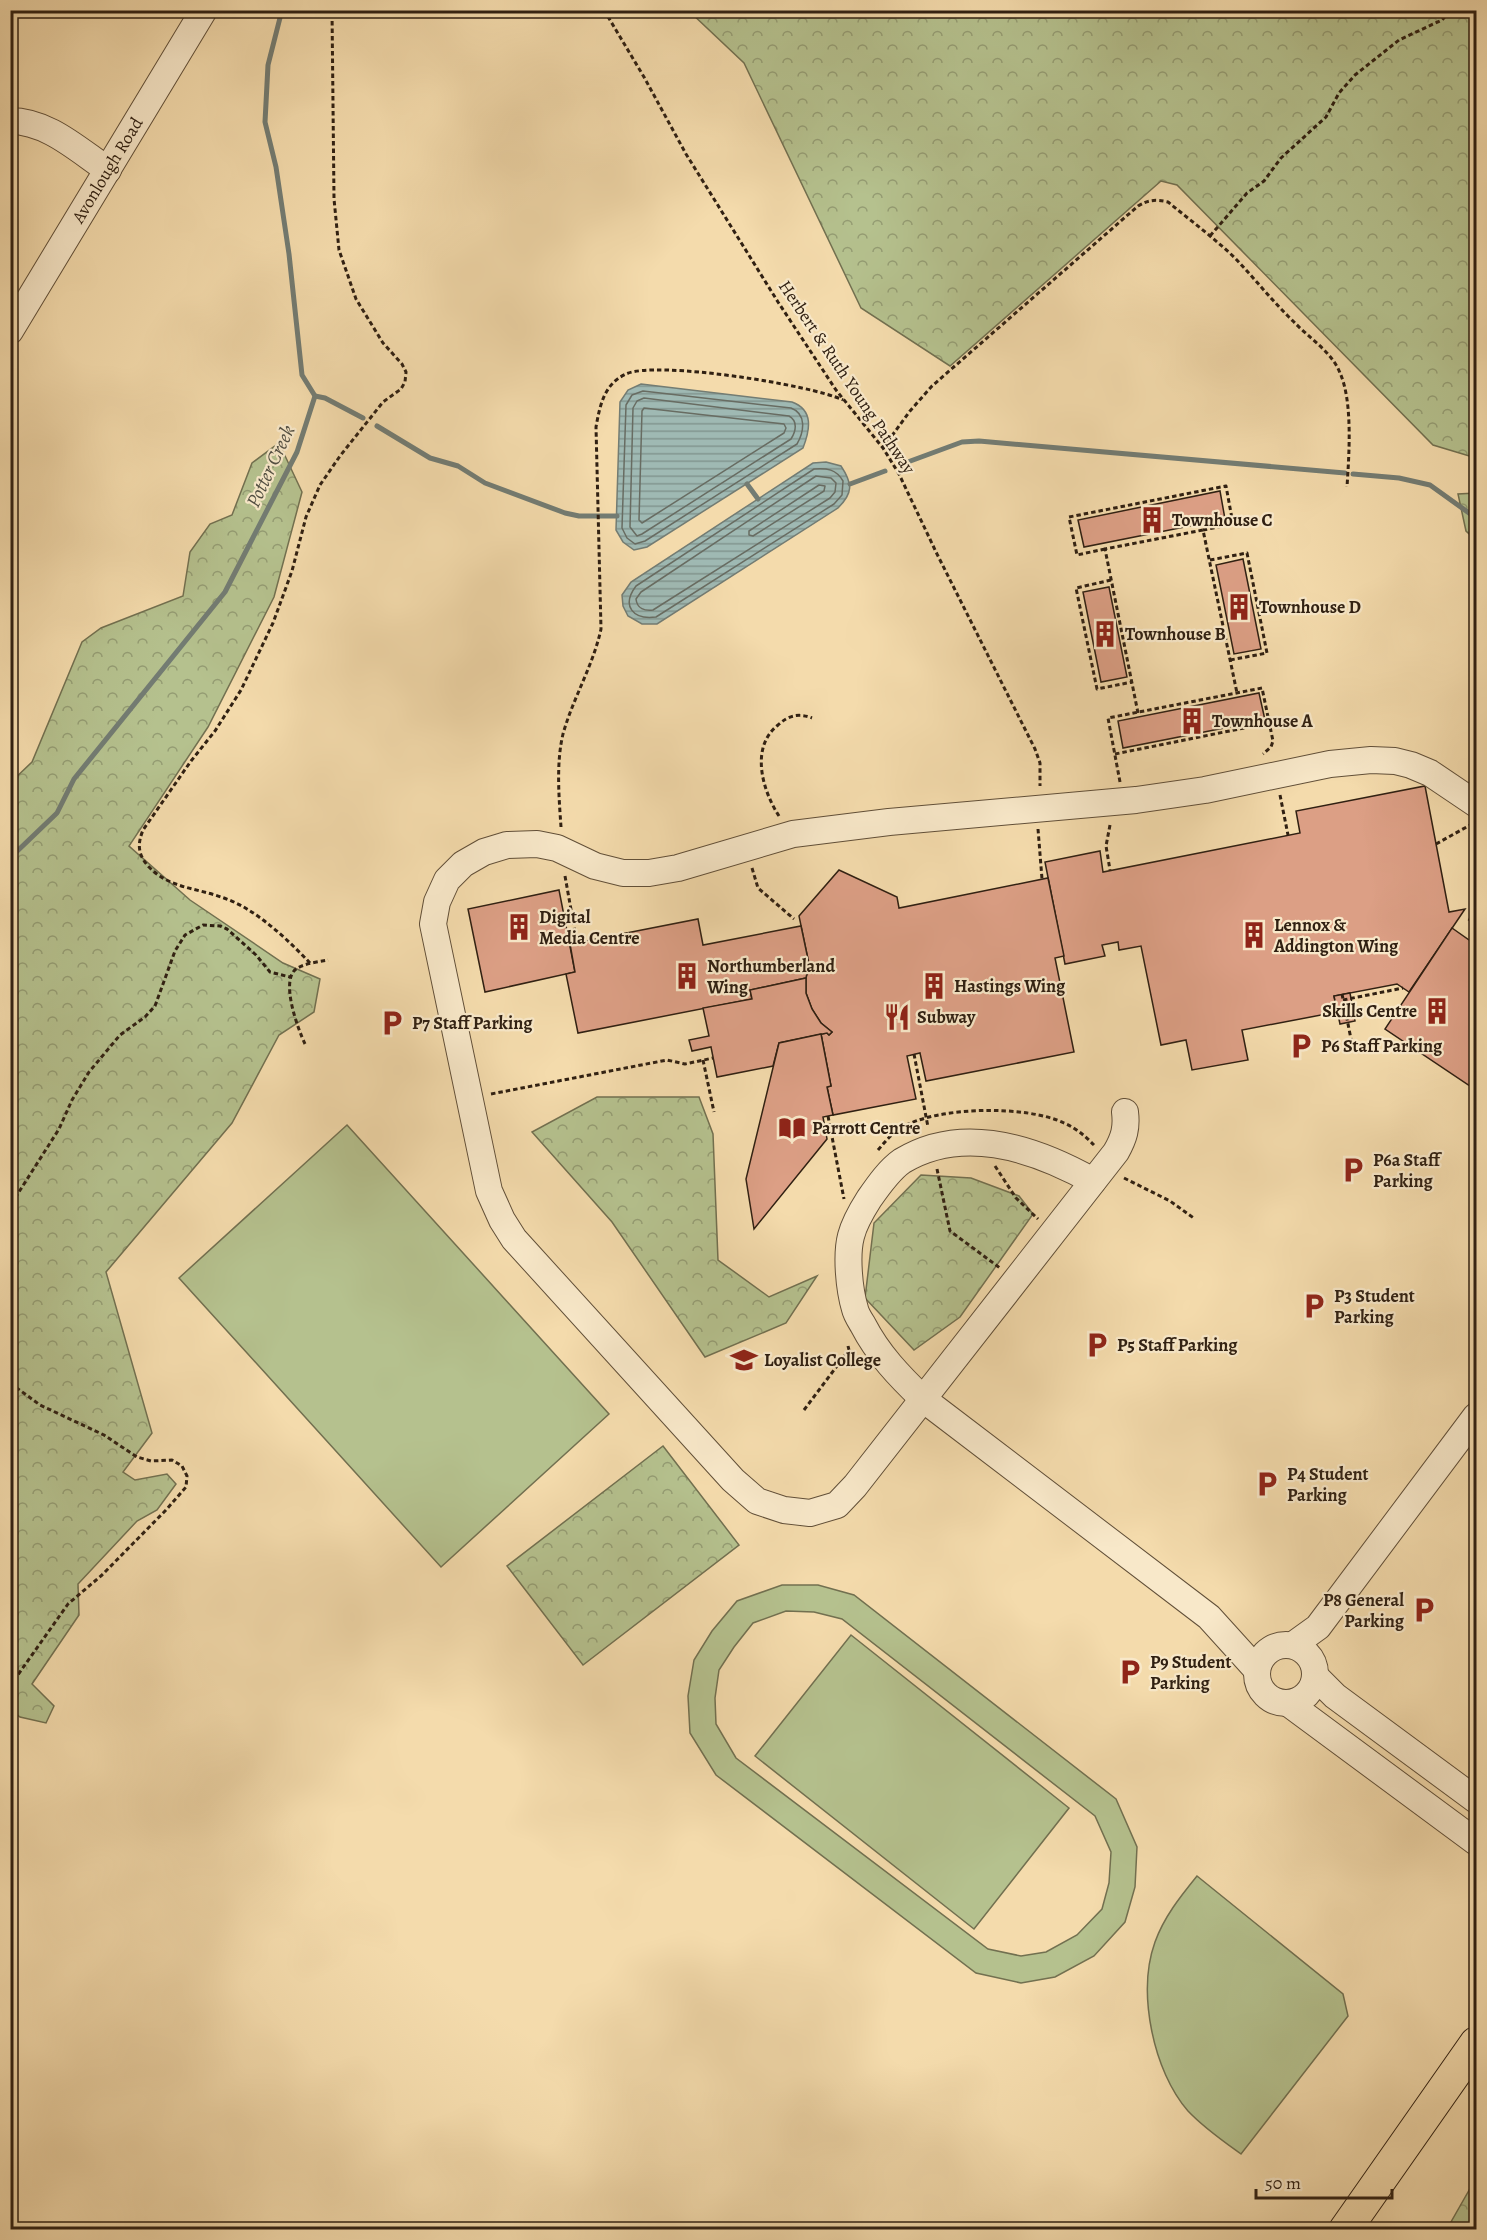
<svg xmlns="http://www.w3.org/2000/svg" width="1487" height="2240" font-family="Alegreya,serif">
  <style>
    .green { fill: #b5c18e; stroke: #727050; stroke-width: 1.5; fill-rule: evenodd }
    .forest { fill: url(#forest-crowns); stroke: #727050; stroke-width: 1.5 }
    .water { fill: url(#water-rules); stroke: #737c73; stroke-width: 1.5 }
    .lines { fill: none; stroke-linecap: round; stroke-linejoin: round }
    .shore { stroke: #686c62; stroke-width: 1.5 }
    .stream { stroke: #737c73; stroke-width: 5 }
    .building { fill: #dc9f85; stroke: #302012; stroke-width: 1.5 }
    .minor-casing { stroke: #614f38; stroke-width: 28 }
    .major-casing { stroke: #302012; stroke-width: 34 }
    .path { stroke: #302012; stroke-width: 3; stroke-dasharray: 4.5 3; stroke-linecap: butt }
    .minor { stroke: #f8e8c9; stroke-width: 26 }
    .major { stroke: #f4dbac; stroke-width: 32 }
    .labels { text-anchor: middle; stroke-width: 4.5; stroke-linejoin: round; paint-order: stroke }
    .street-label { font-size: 18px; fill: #302012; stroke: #f8e8c9 }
    .poi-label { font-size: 18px; font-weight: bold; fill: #302012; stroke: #f8e8c9; text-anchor: start }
    .water-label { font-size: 20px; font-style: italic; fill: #514e42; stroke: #f8e8c9 }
  </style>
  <defs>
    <pattern id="forest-crowns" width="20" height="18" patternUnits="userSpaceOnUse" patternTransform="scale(1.5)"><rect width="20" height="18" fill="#b5c18e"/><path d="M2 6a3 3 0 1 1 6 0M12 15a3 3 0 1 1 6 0" fill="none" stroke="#949c73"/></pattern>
    <pattern id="water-rules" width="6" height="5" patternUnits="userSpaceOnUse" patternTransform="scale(1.5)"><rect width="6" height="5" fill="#9fb9b3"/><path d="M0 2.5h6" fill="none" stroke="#829690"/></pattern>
  </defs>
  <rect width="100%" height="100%" fill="#f4dbac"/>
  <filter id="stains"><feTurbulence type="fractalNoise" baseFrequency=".00333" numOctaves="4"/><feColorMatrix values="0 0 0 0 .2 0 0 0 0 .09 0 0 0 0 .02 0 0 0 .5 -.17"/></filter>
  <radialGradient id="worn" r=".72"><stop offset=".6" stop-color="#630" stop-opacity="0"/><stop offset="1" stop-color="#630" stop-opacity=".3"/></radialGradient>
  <g class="green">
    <path d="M347,1125L609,1414L441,1567L179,1278Z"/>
    <path d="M782,1585H818L854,1595L1116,1799L1137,1847L1135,1887L1125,1922L1094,1956L1055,1977L1021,1983L976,1973L716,1775L690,1733L688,1696L694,1660L712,1631L737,1601ZM786,1611L814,1612L842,1619L1095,1816L1111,1852L1109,1883L1102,1909L1077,1935L1046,1952L1021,1956L988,1949L736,1758L716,1724L715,1698L719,1670L734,1647L753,1623Z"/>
    <path d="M851,1635L1069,1808L974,1929L755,1756Z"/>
    <path d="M1197,1876L1343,1994L1348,2016L1241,2154C1223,2141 1204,2128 1188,2111C1153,2071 1137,1992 1155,1942C1164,1917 1180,1897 1197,1876Z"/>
  </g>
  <g class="forest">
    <path d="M689,11H1476V458L1433,445L1177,185L1161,181L950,366L861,308L744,63Z"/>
    <path d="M279,443L302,492L274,597L208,727L129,846L190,900L283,963L320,979L314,1012L279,1035L232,1123L106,1272L152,1433L123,1472L135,1480L167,1474L176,1484L157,1510L137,1521L78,1584L79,1615L32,1684L54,1706L46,1723L20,1717L10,1709L11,782L32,762L82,642L101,628L183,596L190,552L210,524L232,515L252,463Z"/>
    <path d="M1476,493V540L1466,531L1458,494Z"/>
    <path d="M597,1097H699L713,1134L718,1260L769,1297L817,1276L786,1323L705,1357L612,1222L532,1132Z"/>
    <path d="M921,1175L971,1178L1019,1196L1033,1214L960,1317L914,1350L865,1298L874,1223Z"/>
    <path d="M663,1446L739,1545L583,1665L507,1566Z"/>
    <path d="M1476,2178V2229H1447Z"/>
  </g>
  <g class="water">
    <path d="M641,384L792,402C814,410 810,430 803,448L647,547L634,550L623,542L616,530L620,402L628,390Z"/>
    <path d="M826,462L841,466C853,484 853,493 838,508L657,624H642L628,616L623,606L622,595L631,582L813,463Z"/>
  </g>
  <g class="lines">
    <g class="shore">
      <path d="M643,391L791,408C807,414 804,432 797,444L645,541L635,544L627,538L622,528L626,405L632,395Z"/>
      <path d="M644,398L789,416C798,421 796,431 791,439L642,534L637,536L630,527L633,408L637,401Z"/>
      <path d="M644,408L784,424L786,428L784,433L642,523L639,520L642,411Z"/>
      <path d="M814,469C827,468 836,469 843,481L842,495L834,504L656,617C633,620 621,606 636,586Z"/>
      <path d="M816,476L831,478L836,483L835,492L830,498L653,610C645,611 637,609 636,599L641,592Z"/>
      <path d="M819,485L825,486L824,491L753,536L749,535V531Z"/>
    </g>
    <g class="stream">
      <path d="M315,396L325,398L363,418"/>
      <path d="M377,426L430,458L458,466L485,483L565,513L579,516H617"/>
      <path d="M905,463L962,442L979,441L1345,473"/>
      <path d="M1353,474L1399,478L1430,485L1476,518"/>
      <path d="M747,484L758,499"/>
      <path d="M850,484L885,471"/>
      <path d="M10,858L57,813L74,779L225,592L297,452L315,396L302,375L289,254L276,167L265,122L268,65L282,10"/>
    </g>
  </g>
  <g class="building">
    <path d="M1220,491L1225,519L1084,547L1078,520Z"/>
    <path d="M1243,559L1261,649L1234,654L1216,565Z"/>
    <path d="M1109,587L1127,677L1101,682L1083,592Z"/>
    <path d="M1259,693L1265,720L1123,748L1118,721Z"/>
    <path d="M1425,786L1449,912L1465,909L1409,992L1397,984L1334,996L1337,1012L1242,1030L1248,1060L1192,1070L1186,1040L1161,1045L1141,946L1119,950L1118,942L1102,945L1105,956L1065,964L1045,862L1100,851L1103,872L1300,833L1296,811Z"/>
    <path d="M839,870L897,897L899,908L1048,878L1064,956L1055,958L1074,1052L926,1081L920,1053L907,1056L916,1099L833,1115L827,1087L831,1086L821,1034L827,1033L829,1035L832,1032L821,1023L812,1009L806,993V978L809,964L799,916Z"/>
    <path d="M559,890L575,972L485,992L468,909Z"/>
    <path d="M698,919L703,945L801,926L809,964L806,978L750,990L752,999L578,1033L566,974L575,972L570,944Z"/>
    <path d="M1452,928L1476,945V1090L1385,1029Z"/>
    <path d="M806,978V993L812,1009L821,1023L832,1032L829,1035L827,1033L779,1043L773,1066L717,1077L711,1047L692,1051L689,1040L709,1036L703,1008L752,999L750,990Z"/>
    <path d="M1350,993L1355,1021L1340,1024L1334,996Z"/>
    <path d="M821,1034L831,1086L827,1087L833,1115L823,1117L827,1139L754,1229L746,1179L779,1043Z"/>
  </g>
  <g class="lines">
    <defs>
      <g id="minor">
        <path d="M10,121C48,121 78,150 108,170"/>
        <path id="s1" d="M10,331L204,10"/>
        <path d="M1125,1112C1127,1128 1124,1138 1116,1152L855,1486L837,1505L810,1513L784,1510L757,1501L733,1480L514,1239L502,1220L489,1191L433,924L437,902L447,880L463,864L484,852L507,845L537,844L557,848L595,866L623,873H649L678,868L793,834L889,822L1136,800L1205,790L1330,764L1371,760L1395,761L1411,765L1430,773L1476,804"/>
        <path d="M1093,1181C1036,1149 963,1124 902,1161C889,1170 878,1186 869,1199C862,1210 854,1224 851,1236C846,1255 849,1289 855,1309C856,1314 860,1320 863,1325C878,1354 899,1376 923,1399L1209,1617L1257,1670"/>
        <circle cx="1286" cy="1674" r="29"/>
        <path d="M1293,1645L1318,1627L1476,1416"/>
        <path d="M1315,1676L1335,1696L1476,1800"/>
        <path d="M1288,1703L1476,1842"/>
      </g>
      <path id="major" d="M1345,2230L1476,2043"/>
    </defs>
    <use href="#minor" class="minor-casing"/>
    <use href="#major" class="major-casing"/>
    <g class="path">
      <path d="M604,10L644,77L686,154L778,302L836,390L883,448L899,474L937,554L1035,749L1040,763V786"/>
      <path d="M1210,236L1247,193L1264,181L1281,158L1326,117L1339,93L1355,75L1399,40L1442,20L1451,10"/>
      <path d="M883,448L910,411L932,386L1138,206C1148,200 1155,199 1168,202C1190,220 1214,238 1235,258C1255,279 1273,302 1294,322C1309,338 1332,352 1340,373C1353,402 1349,455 1347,487"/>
      <path d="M1105,549L1077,555L1069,517L1226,486L1233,524L1203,530"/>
      <path d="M1210,560L1247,553L1267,653L1230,660"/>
      <path d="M1111,580L1076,588L1097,689L1132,682"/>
      <path d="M1138,713L1105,549L1203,530L1237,693"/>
      <path d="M1115,754L1269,723"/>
      <path d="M1120,782L1108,718L1262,688L1273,741L1271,747L1263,754"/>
      <path d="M1280,795L1288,835"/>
      <path d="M779,816C762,790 750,747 778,725C789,715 799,713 812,718"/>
      <path d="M1110,825L1106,846L1110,870"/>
      <path d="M561,827C559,798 556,763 563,734C573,698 593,666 601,629L596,427C600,405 604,384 626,374C656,360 812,385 843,400"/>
      <path d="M1038,829L1042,879"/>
      <path d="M1436,844L1472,824"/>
      <path d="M752,868L758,888L794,919"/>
      <path d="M565,876L577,943"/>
      <path d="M1469,921C1477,906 1470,896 1476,881"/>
      <path d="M310,963C292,944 270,923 247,909C239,904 230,900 221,897C196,888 169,888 149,867C138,855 137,845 143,830L191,761L215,731L241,690L273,623L292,571L306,517L320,485L340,456L383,402L401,389L405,382L406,372L402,364L383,343L356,299L339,250L334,199L332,10"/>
      <path d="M1342,994L1352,1044"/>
      <path d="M1343,1000L1403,988"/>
      <path d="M305,1044C298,1029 280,981 296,969C305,963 318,962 328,960"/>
      <path d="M914,1054L928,1127"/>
      <path d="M703,1060L714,1112"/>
      <path d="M491,1094L667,1060L685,1064L713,1058"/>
      <path d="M828,1116L844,1199"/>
      <path d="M878,1150C885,1142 892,1133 901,1128C937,1106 1027,1105 1064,1123C1076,1128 1085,1136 1094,1145"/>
      <path d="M995,1166L1016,1198L1038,1219"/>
      <path d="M937,1169L950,1231L1000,1268"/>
      <path d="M1124,1178L1170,1201L1195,1219"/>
      <path d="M10,1212L17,1195L59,1129L72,1100L89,1072L120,1035L145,1017L155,1006L175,951L185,935L203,925L220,926L227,929L256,955L270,972L290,977"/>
      <path d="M10,1383L40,1405L104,1435L137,1457L151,1461L172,1460L182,1466L187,1476L186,1487L166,1510L102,1575L68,1604L10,1686"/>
      <path d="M804,1410L849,1350L848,1346"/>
    </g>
    <use href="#minor" class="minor"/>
    <use href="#major" class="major"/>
  </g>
  <defs>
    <symbol id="building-bare" viewBox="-9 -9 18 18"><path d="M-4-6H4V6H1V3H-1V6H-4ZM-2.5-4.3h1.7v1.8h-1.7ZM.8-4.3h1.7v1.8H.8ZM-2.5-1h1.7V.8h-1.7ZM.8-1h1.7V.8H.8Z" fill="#8f2418" stroke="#f8e8c9" stroke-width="2.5" paint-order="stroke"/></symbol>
    <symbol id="restaurant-bare" viewBox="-9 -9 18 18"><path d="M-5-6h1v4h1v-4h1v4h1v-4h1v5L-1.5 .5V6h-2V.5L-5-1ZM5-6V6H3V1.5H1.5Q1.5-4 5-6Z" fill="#8f2418" stroke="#f8e8c9" stroke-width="2.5" paint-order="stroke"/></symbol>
    <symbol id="parking-bare" viewBox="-9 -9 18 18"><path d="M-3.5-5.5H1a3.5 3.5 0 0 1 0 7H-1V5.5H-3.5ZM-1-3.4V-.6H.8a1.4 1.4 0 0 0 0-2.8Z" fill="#8f2418" stroke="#f8e8c9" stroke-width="2.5" paint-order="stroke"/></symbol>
    <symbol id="library-bare" viewBox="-9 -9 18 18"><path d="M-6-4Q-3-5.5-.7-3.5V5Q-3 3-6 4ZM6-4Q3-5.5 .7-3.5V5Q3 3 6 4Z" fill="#8f2418" stroke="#f8e8c9" stroke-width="2.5" paint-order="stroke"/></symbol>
    <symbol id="university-bare" viewBox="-9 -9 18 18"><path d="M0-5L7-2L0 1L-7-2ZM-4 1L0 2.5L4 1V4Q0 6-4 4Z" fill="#8f2418" stroke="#f8e8c9" stroke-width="2.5" paint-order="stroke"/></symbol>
  </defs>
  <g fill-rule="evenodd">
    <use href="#building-bare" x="1133" y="501" width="38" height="38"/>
    <use href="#building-bare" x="1220" y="588" width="38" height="38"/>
    <use href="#building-bare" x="1086" y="615" width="38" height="38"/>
    <use href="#building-bare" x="1173" y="702" width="38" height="38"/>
    <use href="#building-bare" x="500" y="908" width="38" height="38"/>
    <use href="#building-bare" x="1235" y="916" width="38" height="38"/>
    <use href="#building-bare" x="668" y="957" width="38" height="38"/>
    <use href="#building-bare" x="915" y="967" width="38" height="38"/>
    <use href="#building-bare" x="1418" y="992" width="38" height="38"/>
    <use href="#restaurant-bare" x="878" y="998" width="38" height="38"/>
    <use href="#parking-bare" x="373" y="1004" width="38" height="38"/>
    <use href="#parking-bare" x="1282" y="1027" width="38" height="38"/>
    <use href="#library-bare" x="773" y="1109" width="38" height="38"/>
    <use href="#parking-bare" x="1334" y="1151" width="38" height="38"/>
    <use href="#parking-bare" x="1295" y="1287" width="38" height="38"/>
    <use href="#parking-bare" x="1078" y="1326" width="38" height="38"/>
    <use href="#university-bare" x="725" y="1341" width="38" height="38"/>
    <use href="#parking-bare" x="1248" y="1465" width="38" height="38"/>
    <use href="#parking-bare" x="1405" y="1591" width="38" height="38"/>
    <use href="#parking-bare" x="1111" y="1653" width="38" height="38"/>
  </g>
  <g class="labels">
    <g class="street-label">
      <text dy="6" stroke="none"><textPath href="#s1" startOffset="188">Avonlough Road</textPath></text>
      <text transform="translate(847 377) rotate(56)" y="6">Herbert &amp; Ruth Young Pathway</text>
    </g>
    <g class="poi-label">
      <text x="1172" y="526">Townhouse C</text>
      <text x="1259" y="613">Townhouse D</text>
      <text x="1125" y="640">Townhouse B</text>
      <text x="1212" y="727">Townhouse A</text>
      <text x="539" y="923">Digital<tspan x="539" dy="21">Media Centre</tspan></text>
      <text x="1274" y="931">Lennox &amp;<tspan x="1274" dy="21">Addington Wing</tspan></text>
      <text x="707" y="972">Northumberland<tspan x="707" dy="21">Wing</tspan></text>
      <text x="954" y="992">Hastings Wing</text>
      <text x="1417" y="1017" text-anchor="end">Skills Centre</text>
      <text x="917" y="1023">Subway</text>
      <text x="412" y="1029">P7 Staff Parking</text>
      <text x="1321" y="1052">P6 Staff Parking</text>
      <text x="812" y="1134">Parrott Centre</text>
      <text x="1373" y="1166">P6a Staff<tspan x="1373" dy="21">Parking</tspan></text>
      <text x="1334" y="1302">P3 Student<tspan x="1334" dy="21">Parking</tspan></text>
      <text x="1117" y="1351">P5 Staff Parking</text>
      <text x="764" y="1366">Loyalist College</text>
      <text x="1287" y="1480">P4 Student<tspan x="1287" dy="21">Parking</tspan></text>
      <text x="1404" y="1606" text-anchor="end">P8 General<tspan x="1404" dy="21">Parking</tspan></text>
      <text x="1150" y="1668">P9 Student<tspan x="1150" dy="21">Parking</tspan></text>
    </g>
    <g class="water-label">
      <text transform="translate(270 466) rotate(-65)" y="7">Potter Creek</text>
    </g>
  </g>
  <rect width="1487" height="2240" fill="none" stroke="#f4dbac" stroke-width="36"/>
  <rect x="12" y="12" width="1463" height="2216" fill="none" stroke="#302012" stroke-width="3"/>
  <rect x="18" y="18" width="1451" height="2204" fill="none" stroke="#302012" stroke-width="1.5"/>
  <path d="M1256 2189v9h136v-9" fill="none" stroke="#302012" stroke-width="3"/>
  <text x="1265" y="2189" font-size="18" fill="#302012" stroke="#f8e8c9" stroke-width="4.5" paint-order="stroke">50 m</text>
  <rect width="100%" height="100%" filter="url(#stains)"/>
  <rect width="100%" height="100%" fill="url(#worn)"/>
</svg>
